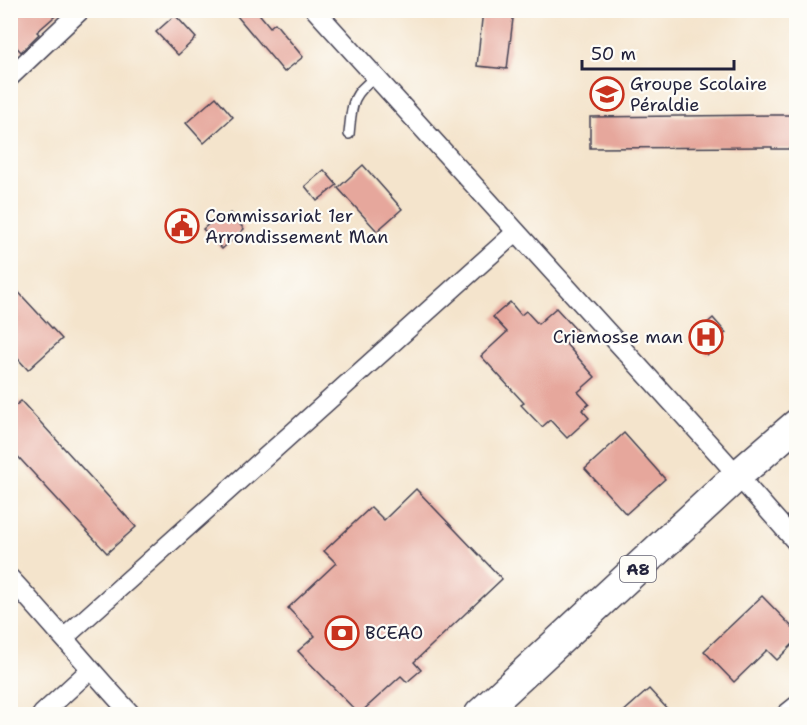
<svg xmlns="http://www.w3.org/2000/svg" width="807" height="725" font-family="'Shantell Sans',sans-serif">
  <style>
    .building { fill: #e6a79c }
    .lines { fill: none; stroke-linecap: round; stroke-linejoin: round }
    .lane-casing { stroke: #423f51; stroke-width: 12 }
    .street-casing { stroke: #423f51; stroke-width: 21 }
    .primary-casing { stroke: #423f51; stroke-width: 33 }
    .lane { stroke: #fff; stroke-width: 9 }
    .street { stroke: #fff; stroke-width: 18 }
    .primary { stroke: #fff; stroke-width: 30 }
    .labels { text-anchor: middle; stroke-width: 4.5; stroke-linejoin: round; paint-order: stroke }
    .shield { fill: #fdfcf7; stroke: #646373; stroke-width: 1.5 }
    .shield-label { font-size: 16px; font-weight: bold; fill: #22223b }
    .poi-label { font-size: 18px; fill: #22223b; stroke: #fdfcf7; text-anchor: start }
  </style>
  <rect width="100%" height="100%" fill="#fdfcf7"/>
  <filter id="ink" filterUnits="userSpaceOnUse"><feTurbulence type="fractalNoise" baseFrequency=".0167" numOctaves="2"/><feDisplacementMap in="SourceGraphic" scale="12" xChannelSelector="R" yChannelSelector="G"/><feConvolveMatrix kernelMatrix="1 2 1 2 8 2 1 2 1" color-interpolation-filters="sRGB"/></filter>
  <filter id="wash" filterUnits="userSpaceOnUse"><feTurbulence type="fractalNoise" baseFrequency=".008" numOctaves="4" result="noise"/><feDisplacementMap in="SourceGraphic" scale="24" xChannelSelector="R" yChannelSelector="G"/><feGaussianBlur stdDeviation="1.35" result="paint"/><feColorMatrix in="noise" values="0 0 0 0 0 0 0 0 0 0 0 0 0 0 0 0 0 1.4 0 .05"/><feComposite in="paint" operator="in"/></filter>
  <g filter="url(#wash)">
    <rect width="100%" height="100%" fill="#f4e4cc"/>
    <g id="blocks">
      <g class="building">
        <path d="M16,10H62L37,32L39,34L21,52L10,40V15Z"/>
        <path d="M232,10H256L270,27L275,23L303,57L284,72Z"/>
        <path d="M483,10H514L507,69L477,66Z"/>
        <path d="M175,15L196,38L178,55L156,32Z"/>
        <path d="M216,97L233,117L204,143L186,123Z"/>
        <path d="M772,115H796V149H772V147L590,148V117Z"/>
        <path d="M363,165L402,209L377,231L338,188Z"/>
        <path d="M324,170L337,185L317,201L305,186Z"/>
        <path d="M230,213L244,229L222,249L203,229L217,217L221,221Z"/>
        <path d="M10,283L62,339L28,370L10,350Z"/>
        <path d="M510,302L521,315L526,311L538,324L556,308L579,333L566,344L595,377L578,392L589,404L582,410L589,418L567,438L550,420L542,427L521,405L524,403L481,356L507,332L493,317Z"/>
        <path d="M713,318L726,333L717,340L720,344L707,355L691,337Z"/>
        <path d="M21,401L136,527L107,553L10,448V410Z"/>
        <path d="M624,433L665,479L626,514L585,469Z"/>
        <path d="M416,489L502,579L414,662L421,670L407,682L401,676L359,714L298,651L315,636L288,608L336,563L324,551L371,507L384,520Z"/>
        <path d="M762,596L796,631V641L777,660L767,650L734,682L704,651Z"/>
        <path d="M649,689L672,714H621Z"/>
      </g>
    </g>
  </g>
  <g filter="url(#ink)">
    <use href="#blocks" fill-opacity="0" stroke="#423f51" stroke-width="1.5"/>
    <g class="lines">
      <defs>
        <path id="lane" d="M349,134C352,107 350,95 375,78"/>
        <g id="street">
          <path d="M315,10L723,459L796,542"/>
          <path d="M10,77L81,10"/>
          <path d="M10,578C52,623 90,670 131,714"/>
          <path d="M65,637L516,232"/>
          <path d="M42,714L90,670"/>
          <path d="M786,714L796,706"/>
        </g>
        <path id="primary" d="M480,714L738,475L796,425"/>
      </defs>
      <use href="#lane" class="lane-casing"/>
      <use href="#street" class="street-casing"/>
      <use href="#primary" class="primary-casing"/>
      <use href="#lane" class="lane"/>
      <use href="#street" class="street"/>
      <use href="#primary" class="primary"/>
    </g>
  </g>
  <defs>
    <symbol id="school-ring" viewBox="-11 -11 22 22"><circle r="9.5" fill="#fdfcf7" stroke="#c8321e" stroke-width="1.5"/><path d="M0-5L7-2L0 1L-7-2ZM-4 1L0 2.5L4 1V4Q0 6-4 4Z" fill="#c8321e"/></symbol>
    <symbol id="civic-ring" viewBox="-11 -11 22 22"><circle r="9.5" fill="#fdfcf7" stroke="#c8321e" stroke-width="1.5"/><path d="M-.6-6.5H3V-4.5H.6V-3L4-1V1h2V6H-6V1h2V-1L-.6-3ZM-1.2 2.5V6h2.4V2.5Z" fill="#c8321e"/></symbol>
    <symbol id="hospital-ring" viewBox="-11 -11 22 22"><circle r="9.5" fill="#fdfcf7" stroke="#c8321e" stroke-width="1.5"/><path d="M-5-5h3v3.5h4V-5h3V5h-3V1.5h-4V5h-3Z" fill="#c8321e"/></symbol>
    <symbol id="bank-ring" viewBox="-11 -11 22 22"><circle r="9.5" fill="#fdfcf7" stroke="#c8321e" stroke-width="1.5"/><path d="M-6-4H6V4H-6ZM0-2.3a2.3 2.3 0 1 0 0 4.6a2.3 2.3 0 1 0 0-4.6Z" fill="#c8321e"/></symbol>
  </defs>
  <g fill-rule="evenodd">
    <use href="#school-ring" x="588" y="75" width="38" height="38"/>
    <use href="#civic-ring" x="163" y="207" width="38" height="38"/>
    <use href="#hospital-ring" x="687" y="318" width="38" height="38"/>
    <use href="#bank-ring" x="323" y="614" width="38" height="38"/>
  </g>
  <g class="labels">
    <rect class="shield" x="620" y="556" width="36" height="26" rx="4.5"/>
    <g class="shield-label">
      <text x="638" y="575">A8</text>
    </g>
    <g class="poi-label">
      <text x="630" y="90">Groupe Scolaire<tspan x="630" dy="21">Péraldie</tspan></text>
      <text x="205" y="222">Commissariat 1er<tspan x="205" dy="21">Arrondissement Man</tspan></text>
      <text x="683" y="343" text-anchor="end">Criemosse man</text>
      <text x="365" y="639">BCEAO</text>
    </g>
  </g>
  <rect width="807" height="725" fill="none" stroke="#fdfcf7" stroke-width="36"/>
  <path d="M582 60v9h152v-9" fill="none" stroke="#22223b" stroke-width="3"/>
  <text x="591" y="60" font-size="18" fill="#22223b" stroke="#fdfcf7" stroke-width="4.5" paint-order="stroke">50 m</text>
</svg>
